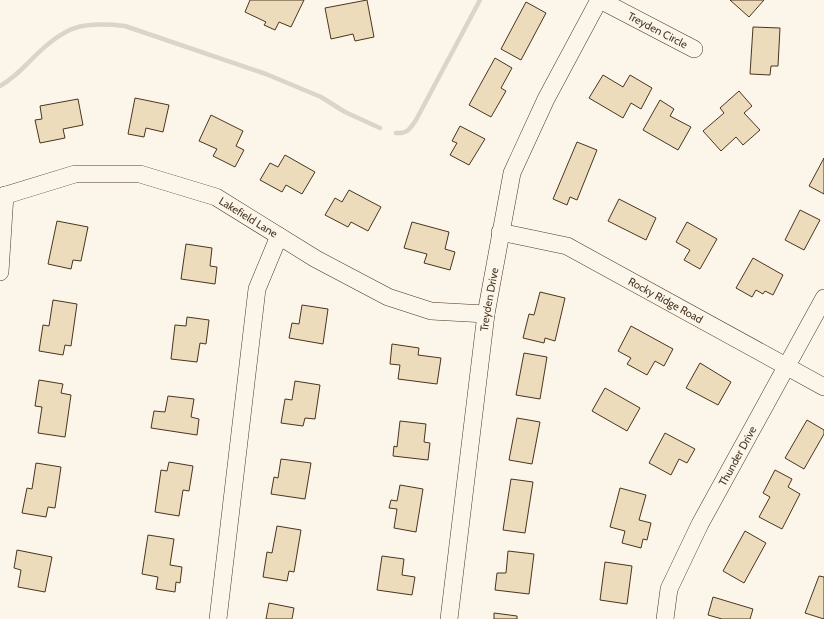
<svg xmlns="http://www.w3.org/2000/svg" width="824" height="619" viewBox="0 0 824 619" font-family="Cabin,sans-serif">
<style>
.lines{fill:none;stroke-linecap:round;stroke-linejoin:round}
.stream{stroke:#dcd4c6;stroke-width:4.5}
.building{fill:#ecdcbc;stroke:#4a3520}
.minor-casing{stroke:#4a3520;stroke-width:18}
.minor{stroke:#fbf6e9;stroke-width:17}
.labels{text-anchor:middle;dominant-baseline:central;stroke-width:3;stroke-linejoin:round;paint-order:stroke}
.street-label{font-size:11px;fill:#4a3520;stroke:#fbf6e9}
</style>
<rect width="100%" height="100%" fill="#fbf6e9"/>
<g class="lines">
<path class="stream" d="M0,86c14,-8 22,-17 33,-28 32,-32 48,-37 92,-32l141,48 55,23 24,15 35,16
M396,133c11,1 14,-4 20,-13l64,-120"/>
</g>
<path class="building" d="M250,0h54l-13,27 -12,-5 -4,8 -11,-5 2,-3 -21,-10z
M367,0l7,37 -19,4 -2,-7 -22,5 -6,-31z
M730,0h34l-15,17z
M526,2l20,11 -25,47 -20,-11z
M753,27l27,1 -2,38h-7l-1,9 -20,-1z
M495,58l17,10 -11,20 5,3 -15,26 -22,-12z
M603,75l20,12 7,-12 22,13 -11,21 -10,-6 -8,15 -34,-20z
M739,91l13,15 -8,7 16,17 -17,15 -7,-8 -15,14 -18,-20 21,-18 -4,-5z
M135,98l34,7 -6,27 -17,-4 -2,9 -16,-3z
M78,99l5,26 -20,4 2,9 -25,5 -5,-23 7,-1 -2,-13z
M660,100l14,9 -4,7 21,11 -13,23 -35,-20z
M211,115l32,16 -7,15 8,4 -9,17 -22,-11 4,-7 -18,-8z
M460,126l25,13 -16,26 -19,-10 7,-12 -5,-2z
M577,142l20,8 -20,50 -7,-3 -3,8 -14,-6z
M285,155l30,17 -13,22 -16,-9 -4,7 -22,-12 10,-17 8,4z
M824,158v36l-15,-8z
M349,190l32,17 -13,24 -17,-9 -3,5 -23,-12 10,-17 7,4z
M619,199l37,19 -10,22 -38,-19z
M800,210l20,10 -16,30 -19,-10z
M57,221l31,6 -7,34 -8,-1 -2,9 -23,-5z
M412,222l37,10 -4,17 10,3 -5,18 -26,-7 3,-9 -23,-6z
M687,222l30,17 -17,30 -16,-9 6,-10 -14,-8z
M186,244l26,4 -2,18 7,1 -2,17 -34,-5z
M753,258l30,17 -10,20 -8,-4 -2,3 -7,-4 -4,7 -16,-9z
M540,292l25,6 -10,43 -10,-3 -1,5 -21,-5 6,-24 5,1z
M53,300l24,4 -6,42 -6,-1 -2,10 -24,-4 4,-26 6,1z
M302,305l26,4 -5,35 -34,-6 3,-15 7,1z
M187,317l22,3 -3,24 -6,-1 -3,19 -26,-3 4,-34 11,1z
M631,326l42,23 -9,17 -9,-5 -8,14 -20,-11 4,-6 -13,-7z
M392,344l27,4 -1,7 23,3 -4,26 -39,-5 2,-14 -10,-1z
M524,353l23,4 -7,42 -24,-4z
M700,363l31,19 -13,23 -32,-17z
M39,380l24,4 -2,9 10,2 -6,42 -27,-4 4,-26 -7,-1z
M295,381l25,4 -5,34 -10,-1 -2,8 -22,-3 4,-24 7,1z
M605,388l35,20 -13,23 -35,-20z
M168,396l26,3 -3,18 8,2 -2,16 -46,-7 3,-17 11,1z
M517,418l23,4 -8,42 -23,-4z
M807,420l17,10v4l-20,35 -19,-11z
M400,421l26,3 -2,18 6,1 -2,17 -35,-4 1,-10 3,1z
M665,433l30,16 -8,14 -8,-4 -8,16 -22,-12z
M281,459l30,4 -6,36 -34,-5 3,-17 4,1z
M169,462l24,4 -4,25 -6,-1 -4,26 -24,-4 6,-42 6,1z
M36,463l25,4 -6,41 -7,-1 -2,10 -24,-4 5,-25 5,1z
M775,470l17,9 -4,8 12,7 -18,35 -23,-12 11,-20 -7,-4z
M511,479l22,3 -8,51 -22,-3z
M400,485l23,4 -7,43 -22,-4 3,-19 -8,-1 2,-8 6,1z
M620,488l26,7 -7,25 12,3 -4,17 -4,-1 -2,9 -19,-5 3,-12 -15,-4z
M277,526l24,4 -7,42 -5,-1 -2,10 -24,-4 4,-25 5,1z
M745,531l21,12 -22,40 -21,-12z
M148,535l26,4 -4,26 12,2 -2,16 -4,-1 -1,10 -19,-3 2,-12 -16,-3z
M17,550l35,7 -7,35 -27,-5 3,-17 -7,-2z
M508,551l26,3 -5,40 -34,-4 2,-17h9z
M382,556l22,3 -2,16 13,2 -3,18 -35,-5z
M605,562l27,4 -5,38 -27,-4z
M819,576l5,1v42l-19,-6z
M713,597l40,12 -3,10h-28l-14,-4z
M269,603l25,5 -2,11h-26z
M494,613l23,3v3h-23z"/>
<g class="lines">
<defs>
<g id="minor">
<path id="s1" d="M600,0l94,49"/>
<path id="s2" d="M0,197l75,-23h65l76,23 100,62 72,38 43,14 55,3"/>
<path id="s3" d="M500,232l67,14 257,141"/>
<path d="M0,272l5,-77"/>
<path d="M218,619l39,-330 22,-53"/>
<path id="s4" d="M449,619l37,-305 26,-141 34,-74 53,-99"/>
<path id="s5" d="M665,619l4,-30 31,-65 124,-226"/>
</g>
</defs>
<use href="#minor" class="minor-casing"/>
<use href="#minor" class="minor"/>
</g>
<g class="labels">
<g class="street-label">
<text stroke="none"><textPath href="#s1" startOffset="65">Treyden Circle</textPath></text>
<text stroke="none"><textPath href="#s2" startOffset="261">Lakefield Lane</textPath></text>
<text stroke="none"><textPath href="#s4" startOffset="322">Treyden Drive</textPath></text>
<text stroke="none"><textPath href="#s3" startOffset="181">Rocky Ridge Road</textPath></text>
<text stroke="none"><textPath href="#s5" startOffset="180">Thunder Drive</textPath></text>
</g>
</g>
</svg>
